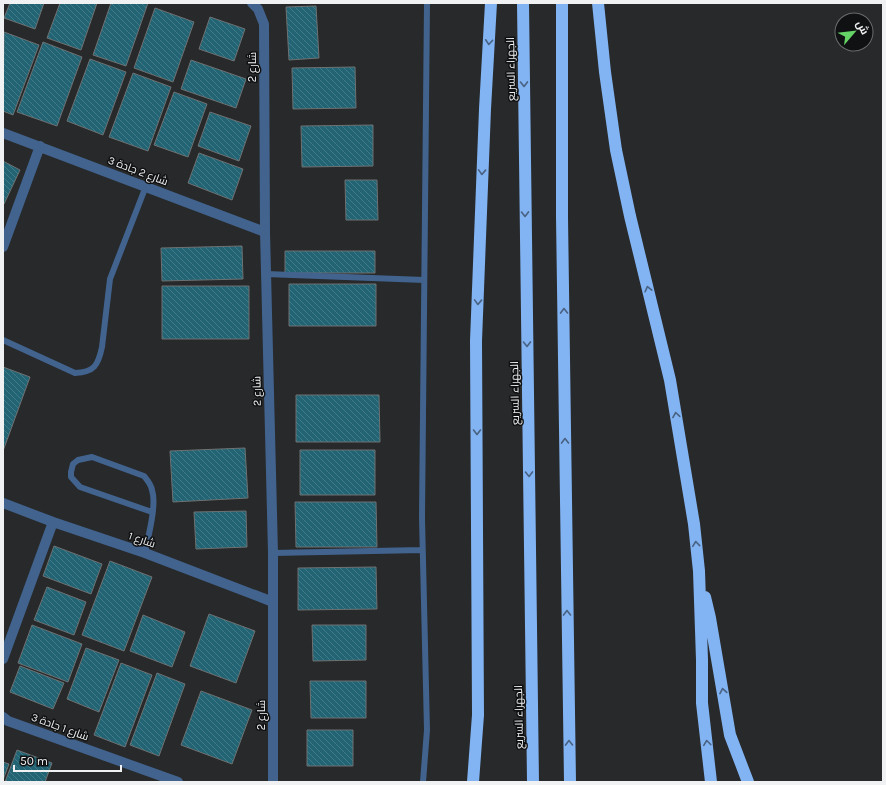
<svg xmlns="http://www.w3.org/2000/svg" width="886" height="785" viewBox="0 0 886 785" font-family="Karla,Cairo,sans-serif">
<style>
.building{fill:url(#building-back-hatch);stroke:#6e7172}
.lines{fill:none;stroke-linecap:round;stroke-linejoin:round}
.service{stroke:#42638e;stroke-width:6}
.minor{stroke:#42638e;stroke-width:10}
.motorway{stroke:#82b3f2;stroke-width:12}
.oneway{stroke:#496282}
.labels{text-anchor:middle;dominant-baseline:central;stroke-width:3;stroke-linejoin:round;paint-order:stroke}
.street-label{font-size:11px;fill:#f0f1f2;stroke:#101112}
</style>
<defs>
<pattern id="building-back-hatch" width="6" height="6" patternUnits="userSpaceOnUse"><rect width="6" height="6" fill="#226474"/><path d="M-1 5l2 2M0 0l6 6M5-1l2 2" fill="none" stroke="#427b88"/></pattern>
</defs>
<rect width="100%" height="100%" fill="#27292a"/>
<path class="building" d="M10,3h34l-9,26 -31,-11z
M60,3h37l-16,47 -34,-12z
M111,3h37l-22,63 -33,-11z
M316,6l3,52 -30,2 -3,-53z
M155,8l39,14 -21,60 -39,-14z
M210,17l35,12 -11,32 -35,-12z
M4,32l35,13 -26,70 -10,-4z
M43,42l39,15 -25,69 -40,-14z
M90,59l36,13 -23,63 -36,-14z
M191,60l55,19 -10,29 -55,-19z
M355,67l1,41 -63,1 -1,-41z
M133,73l38,14 -23,64 -39,-14z
M174,92l33,12 -19,53 -34,-12z
M210,112l41,14 -12,35 -41,-15z
M373,125v41l-71,1 -1,-41z
M199,153l44,16 -11,31 -44,-17z
M3,161l17,9 -16,34 -1,-1z
M345,180h32l1,40h-32z
M242,246l1,33 -81,2 -1,-33z
M285,251h90v22h-90z
M289,284h87v42h-87z
M162,286h87v53h-87z
M3,367l27,10 -27,74z
M296,395h83l1,47h-84z
M245,448l3,50 -75,4 -3,-51z
M300,450h75v45h-75z
M295,502h81l1,45h-81z
M246,511l1,36 -51,2 -2,-37z
M54,546l48,18 -11,30 -48,-18z
M110,561l42,16 -28,74 -42,-16z
M376,567l1,42 -79,1v-42z
M47,587l39,15 -12,33 -40,-15z
M209,614l46,17 -19,52 -46,-17z
M143,615l42,17 -13,35 -42,-16z
M32,625l50,19 -14,38 -50,-19z
M312,625h54v35l-53,1z
M86,648l33,12 -20,52 -32,-13z
M121,663l31,12 -27,72 -31,-12z
M20,666l44,17 -11,26 -43,-17z
M157,673l28,11 -26,72 -29,-11z
M310,681h56v37h-55z
M201,691l51,19 -20,54 -51,-19z
M307,730h46v36h-46z
M17,750l35,13 -7,19h-40z
M3,762l6,2 -6,16z"/>
<g class="lines">
<path class="service" d="M266,274l158,6
M3,340l72,33c19,-1 23,-7 27,-26l8,-68 36,-93
M145,553c3,-16 12,-48 7,-63 -1,-6 -5,-10 -8,-14l-52,-19 -14,3 -5,4 -2,8v5l9,10 72,25
M273,553l149,-3
M423,782l4,-52 -5,-212 5,-515"/>
<path class="minor" d="M252,3l6,6 6,15 1,208 8,321v229
M3,133l262,99
M3,247l37,-101
M3,503l50,19 92,31 128,49
M3,659l50,-137
M3,717l5,4 170,61"/>
<path class="motorway" d="M523,3l10,779
M562,3v214l8,565
M598,3l7,69 11,78 14,66 40,164 24,144 5,47 3,89v43l9,79
M705,597l5,21 20,117 18,47
M473,782l5,-67 -2,-374 9,-232 6,-106"/>
</g>
<defs><path id="oneway-chevron" d="M-2-3.5L2.5 0L-2 3.5" fill="none" stroke-width="1.6" stroke-linecap="round" stroke-linejoin="round"/></defs>
<g class="oneway">
<use href="#oneway-chevron" transform="translate(489 42) rotate(94)"/>
<use href="#oneway-chevron" transform="translate(524 84) rotate(89)"/>
<use href="#oneway-chevron" transform="translate(482 172) rotate(92)"/>
<use href="#oneway-chevron" transform="translate(525 214) rotate(89)"/>
<use href="#oneway-chevron" transform="translate(648 289) rotate(-104)"/>
<use href="#oneway-chevron" transform="translate(478 302) rotate(92)"/>
<use href="#oneway-chevron" transform="translate(564 311) rotate(-91)"/>
<use href="#oneway-chevron" transform="translate(527 344) rotate(89)"/>
<use href="#oneway-chevron" transform="translate(676 415) rotate(-99)"/>
<use href="#oneway-chevron" transform="translate(477 432) rotate(90)"/>
<use href="#oneway-chevron" transform="translate(565 441) rotate(-91)"/>
<use href="#oneway-chevron" transform="translate(529 474) rotate(89)"/>
<use href="#oneway-chevron" transform="translate(696 544) rotate(-96)"/>
<use href="#oneway-chevron" transform="translate(567 613) rotate(-91)"/>
<use href="#oneway-chevron" transform="translate(723 691) rotate(-100)"/>
<use href="#oneway-chevron" transform="translate(569 743) rotate(-91)"/>
<use href="#oneway-chevron" transform="translate(707 743) rotate(-97)"/>
</g>
<g class="labels">
<g class="street-label">
<text transform="translate(252 67) rotate(-90)">شارع 2</text>
<text transform="translate(511 69) rotate(-91)">الجهراء السريع</text>
<text transform="translate(138 171) rotate(21)">شارع 2 جادة 3</text>
<text transform="translate(257 391) rotate(-91)">شارع 2</text>
<text transform="translate(515 393) rotate(-91)">الجهراء السريع</text>
<text transform="translate(142 540) rotate(19)">شارع 1</text>
<text transform="translate(261 715) rotate(-90)">شارع 2</text>
<text transform="translate(519 717) rotate(-91)">الجهراء السريع</text>
<text transform="translate(60 727) rotate(20)">شارع 1 جادة 3</text>
</g>
</g>
<rect width="886" height="785" fill="none" stroke="#f0f1f2" stroke-width="8"/>
<g transform="translate(854 32) rotate(62)"><circle r="19" fill="#101112" stroke="#6a6b6c"/>
<path d="M0-3L7 15L0 10L-7 15Z" fill="#65d467"/>
<text y="-6" font-size="11" font-weight="bold" text-anchor="middle" fill="#f0f1f2">ش</text>
</g>
<path d="M14 765v6h107v-6" fill="none" stroke="#f0f1f2" stroke-width="2"/>
<text x="20" y="765" font-size="12" fill="#f0f1f2" stroke="#101112" stroke-width="3" paint-order="stroke">50 m</text>
</svg>
